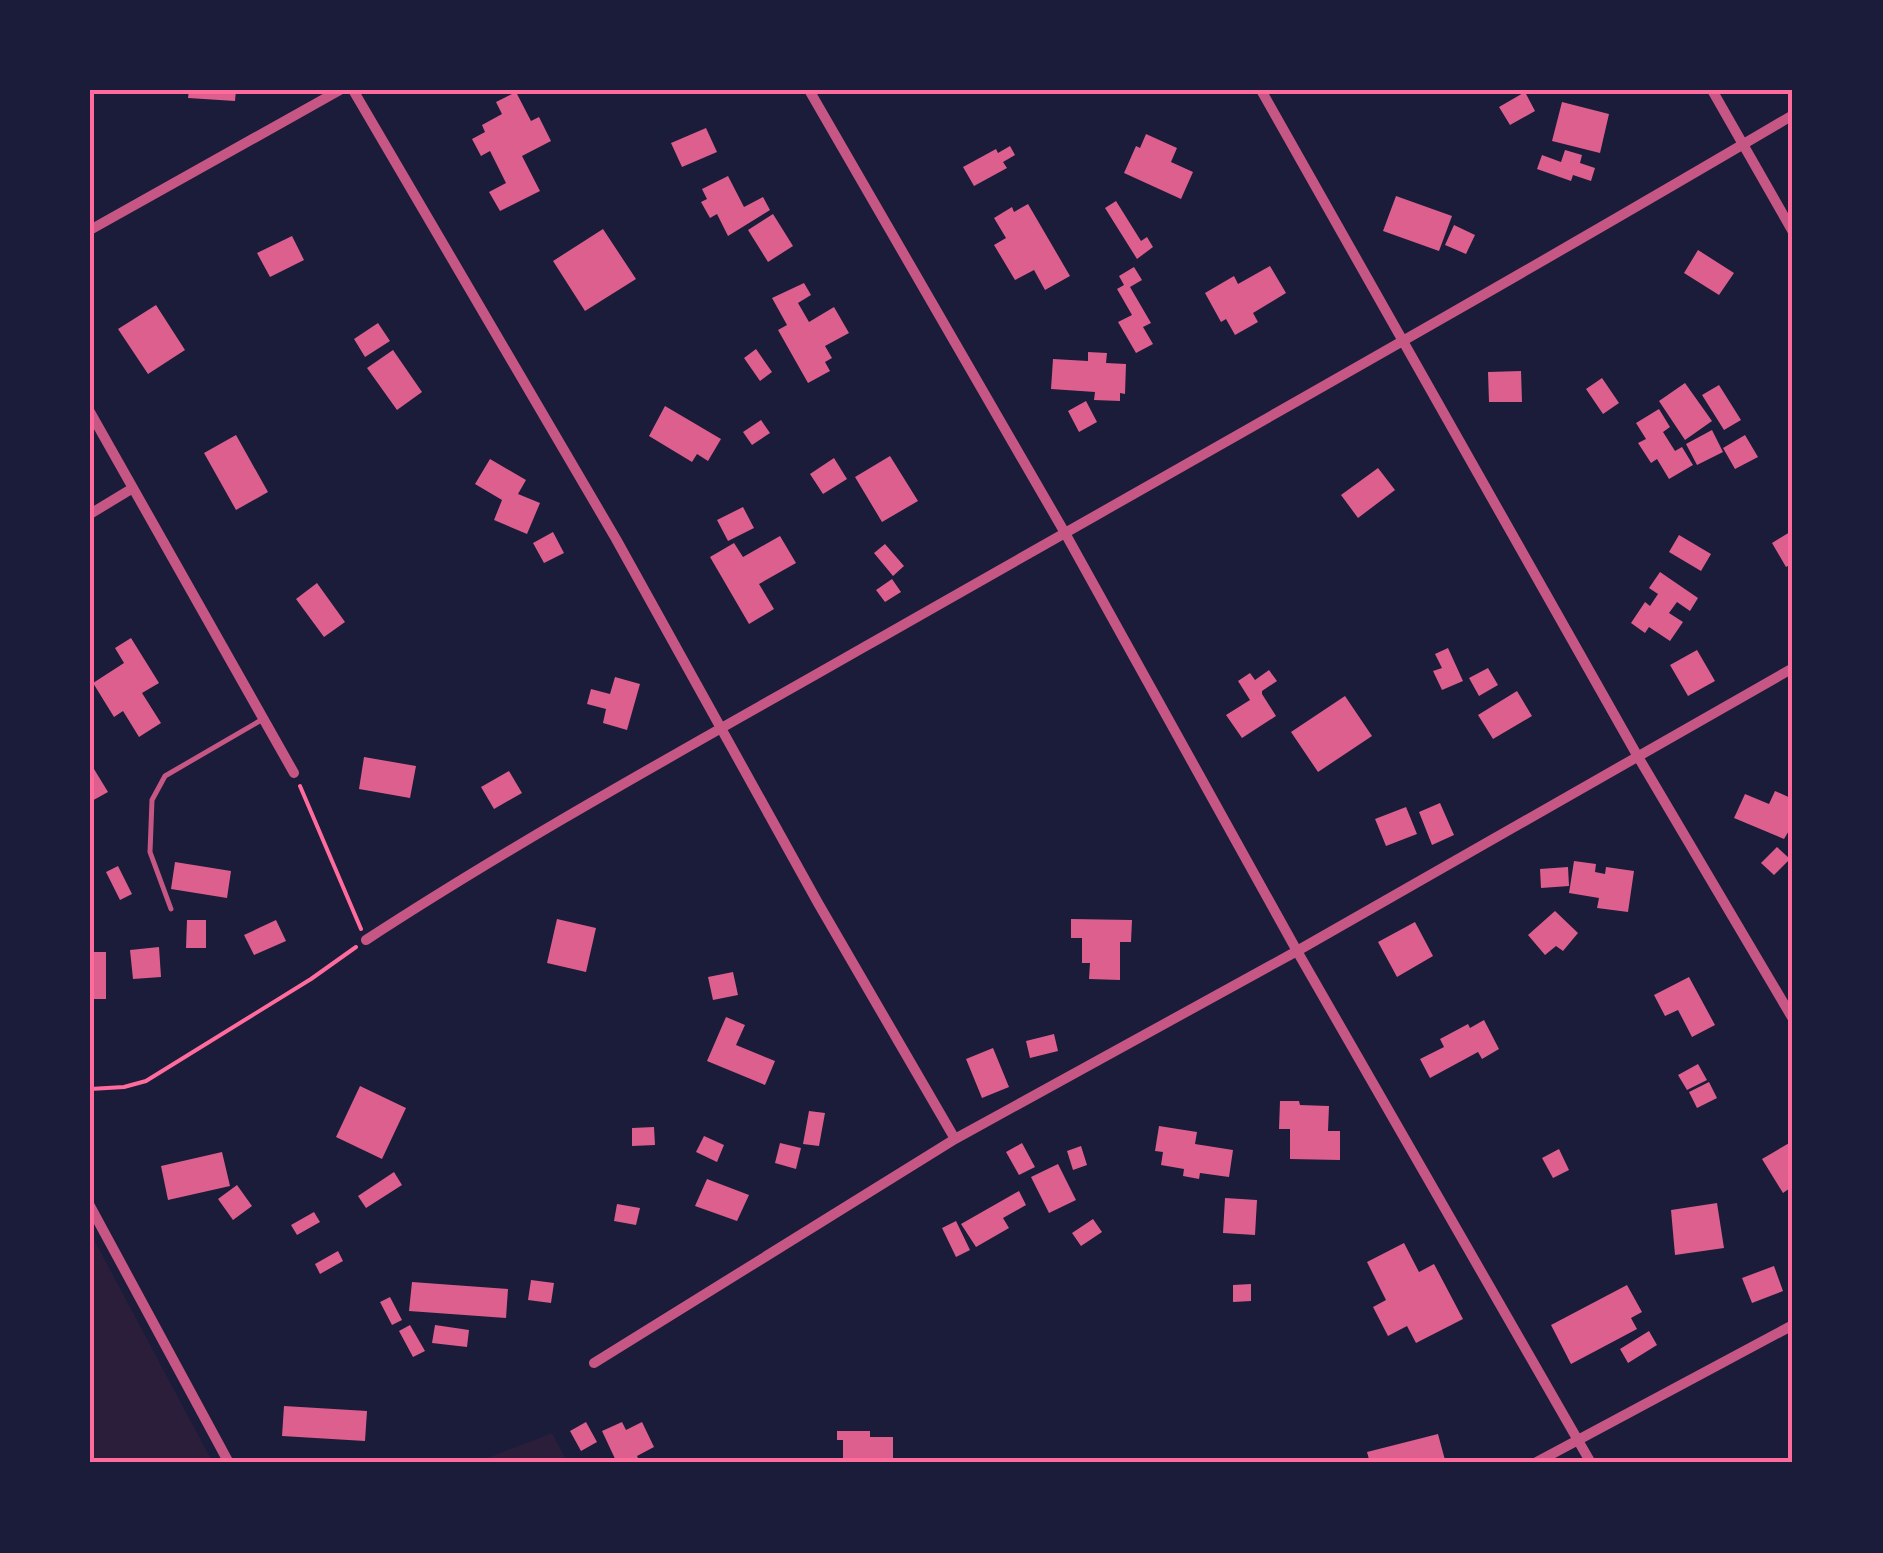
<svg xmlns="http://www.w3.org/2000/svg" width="1883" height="1553" viewBox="0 0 1883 1553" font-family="'Open Sans',sans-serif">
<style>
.green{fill:#2a1e3b}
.building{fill:#dd5f8e}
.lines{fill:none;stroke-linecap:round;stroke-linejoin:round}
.path{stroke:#ff6b9d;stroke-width:4}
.service{stroke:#c65784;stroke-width:5}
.minor{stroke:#c65784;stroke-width:10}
.neatline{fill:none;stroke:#ff6b9d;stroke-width:4}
</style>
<rect width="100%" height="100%" fill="#1b1b3a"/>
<path class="green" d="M90,1232l123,231h-123z
M552,1433l16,30h-94z"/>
<path class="building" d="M189,90h47l-1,11 -47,-3z
M516,92l15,29 8,-4 12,24 -29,15 18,35 -40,20 -11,-19 17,-9 -16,-32 -9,5 -9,-17 13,-7 -3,-7 20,-11 -6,-12z
M1525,92l10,19 -25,14 -11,-18z
M1562,102l47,12 -9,39 -48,-12z
M706,128l11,24 -35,15 -11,-24z
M1146,134l31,14 -6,14 22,10 -12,27 -57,-26 12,-27 4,2z
M1010,146l5,9 -12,7 4,6 -33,18 -11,-19 33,-18 2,4z
M1565,150l17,5 -2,8 15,5 -4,13 -18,-6 -2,6 -34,-12 5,-14 19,7z
M728,176l16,31 19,-10 7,13 -42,26 -11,-22 -7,4 -9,-16 6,-3 -5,-10z
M1396,196l56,20 -13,35 -56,-20z
M1116,201l25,40 6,-4 6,10 -16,12 -32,-51z
M1028,204l42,72 -25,14 -11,-20 -19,10 -21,-35 12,-7 -12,-20 18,-11 2,5z
M773,214l20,32 -25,16 -20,-32z
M1454,225l21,10 -9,19 -21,-9z
M603,229l33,50 -51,32 -32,-50z
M292,236l12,24 -34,17 -13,-24z
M1698,250l36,23 -15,22 -35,-22z
M1270,266l16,27 -33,20 5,9 -23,13 -9,-16 -5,3 -16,-29 29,-17 4,8z
M1134,267l8,13 -12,7 21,36 -8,4 10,17 -17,9 -18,-31 14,-7 -15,-26 7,-4 -5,-9z
M804,283l7,12 -13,8 11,19 25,-15 15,26 -24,13 7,12 -7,4 5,9 -22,12 -30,-53 9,-5 -15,-27z
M156,305l29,45 -37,24 -30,-45z
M378,323l12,18 -25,16 -11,-18z
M756,349l16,23 -12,9 -16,-23z
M393,350l29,42 -25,18 -30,-42z
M1088,352l19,1 -1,10 20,1 -1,30 -5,-1v8l-26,-1 1,-8 -44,-3 2,-30 35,2z
M1521,371l1,31h-33l-1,-30z
M1602,378l17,25 -16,11 -17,-25z
M1685,383l27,38 -27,19 -26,-39z
M1719,385l22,35 -17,10 -22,-35z
M1086,401l11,21 -18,10 -11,-21z
M665,406l56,33 -13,22 -11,-7 -5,8 -43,-26z
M1659,409l11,18 -7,5 12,19 7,-4 11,18 -24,14 -12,-20 -6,4 -13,-20 8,-4 -10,-16z
M761,420l9,13 -18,12 -9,-13z
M1712,430l11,22 -26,13 -11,-21z
M236,435l32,57 -32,18 -32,-57z
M1745,435l13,22 -23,12 -12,-21z
M890,456l28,45 -36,21 -27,-45z
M834,458l13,21 -24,15 -13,-20z
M490,459l36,21 -8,14 22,9 -13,31 -33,-14 8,-20 -27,-16z
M1378,468l17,22 -37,28 -17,-23z
M743,507l11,21 -26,13 -11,-21z
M553,532l11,21 -20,10 -11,-20z
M1790,532l3,31 -7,4 -14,-24z
M1679,535l32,19 -10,17 -32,-19z
M780,536l16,27 -37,21 15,25 -25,15 -39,-67 24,-14 9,14z
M885,544l19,22 -11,10 -19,-23z
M1660,572l38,26 -8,13 -13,-9 -8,11 14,9 -13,19 -21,-14 -4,6 -14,-10 14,-21 5,4 8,-12 -9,-6z
M892,579l9,13 -16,10 -9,-12z
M317,583l28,39 -21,15 -28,-38z
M131,638l28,45 -17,10 19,30 -22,14 -16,-26 -9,6 -21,-34 31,-20 -9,-15z
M1448,648l15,33 -21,9 -9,-19 9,-3 -7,-14z
M1697,650l18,31 -27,15 -18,-31z
M1488,668l10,17 -19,11 -10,-18z
M1269,670l8,11 -15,10v3l14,22 -34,22 -16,-23 24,-15 -12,-19 12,-8 5,7z
M615,677l25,7 -13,46 -24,-7 3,-14 -19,-5 4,-15 19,5z
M1517,691l15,25 -39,23 -15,-24z
M1345,696l27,40 -54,36 -27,-40z
M364,757l52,9 -6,32 -51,-9z
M94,769l14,23 -18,10v-31z
M509,771l13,22 -28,16 -13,-22z
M1775,791l18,8v25l-9,15 -50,-21 11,-24 24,10z
M1440,803l14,32 -22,10 -13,-33z
M1406,807l11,27 -31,12 -11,-27z
M1777,847l13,12 -16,16 -13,-12z
M1574,861l22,3 -1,8 10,2 1,-7 28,4 -6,41 -31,-4 2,-10 -30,-5z
M175,862l56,9 -4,27 -56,-9z
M118,866l14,28 -12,6 -14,-28z
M1568,867l1,19 -28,2 -1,-19z
M1555,911l23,22 -15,18 -7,-5 -11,9 -17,-20z
M557,919l39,9 -10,44 -39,-9z
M1071,919l61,1 -1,22h-11v38l-31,-1 1,-16h-8v-25h-11z
M187,920h19v28h-20z
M276,920l10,21 -32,14 -10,-20z
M1415,922l18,34 -36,21 -19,-35z
M159,947l2,30 -28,2 -3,-29z
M90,952h16v47h-16z
M733,972l5,23 -25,5 -5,-23z
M1689,977l26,48 -23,12 -14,-27 -13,6 -11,-21z
M726,1017l19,8 -9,20 39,16 -10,24 -58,-24z
M1484,1020l15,29 -17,10 -4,-7 -48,26 -10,-19 24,-12 -4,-8 28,-15 2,4z
M1054,1034l4,17 -28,7 -4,-17z
M993,1048l16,39 -27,11 -16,-39z
M1698,1064l9,16 -20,10 -9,-15z
M1709,1082l8,16 -20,10 -8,-16z
M360,1086l46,22 -24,51 -46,-22z
M1280,1101h19l1,4 29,1 -1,25h12v29l-50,-1v-30h-11z
M809,1111l16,2 -6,33 -16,-2z
M1159,1126l38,6 -2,12 38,6 -4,27 -29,-4 -1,6 -16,-3 1,-7 -23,-4 2,-13 -8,-1z
M654,1127l1,18 -23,1v-18z
M704,1136l20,9 -7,17 -21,-10z
M1791,1142l2,44 -10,7 -21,-34z
M780,1143l21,5 -5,21 -21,-6z
M1022,1143l13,24 -16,8 -13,-23z
M1081,1146l6,19 -14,5 -6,-19z
M1559,1149l10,21 -16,8 -11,-20z
M222,1152l8,34 -62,14 -7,-34z
M1058,1164l18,36 -27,13 -18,-36z
M394,1172l8,13 -36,23 -8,-12z
M707,1179l42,16 -12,26 -42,-15z
M237,1185l15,21 -19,14 -15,-21z
M1019,1191l7,14 -23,13 6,10 -33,19 -15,-23z
M1225,1198l32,2 -2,35 -32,-2z
M1717,1203l7,45 -49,7 -4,-45z
M617,1204l23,4 -4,17 -22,-4z
M314,1212l6,10 -23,13 -6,-10z
M1093,1219l9,13 -21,14 -9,-13z
M956,1221l14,29 -14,7 -14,-29z
M1404,1243l15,29 15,-8 29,55 -47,24 -9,-17 -19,10 -15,-29 13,-7 -19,-38z
M338,1251l5,10 -23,13 -5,-10z
M1774,1266l9,25 -31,12 -10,-25z
M531,1280l23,3 -3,20 -23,-3z
M412,1282l96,7 -2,29 -97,-7z
M1251,1284v17l-18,1v-17z
M1627,1285l15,27 -11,6 6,11 -66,35 -20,-39z
M390,1297l12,23 -10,5 -12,-23z
M410,1325l15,26 -12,6 -14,-26z
M435,1325l34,5 -2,17 -35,-4z
M1649,1331l8,14 -29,18 -8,-14z
M284,1406l83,5 -2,30 -83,-5z
M586,1422l11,20 -16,9 -11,-20z
M622,1422l4,8 16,-8 12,25 -17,9 3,7h-23l-15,-32z
M837,1431h33v6h23v26h-50v-23h-6z
M1438,1434l7,26 -75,3 -3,-11z"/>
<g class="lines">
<path class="path" d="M300,786l61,143
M90,1089l34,-2 22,-6 165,-102 45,-32"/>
<path class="service" d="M171,909l-21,-57 2,-52 13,-24 98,-57"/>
<path class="minor" d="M353,90l263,449 202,364 137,236
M809,90l256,443 232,418 294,512
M1261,90l376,665 156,264
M1712,90l81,142
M90,230l250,-140
M90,412l204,361
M90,514l43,-26
M366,940c161,-105 332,-198 500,-294 309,-176 620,-350 927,-531
M90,1206l139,257
M594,1363l361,-224 342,-188 496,-283
M1535,1463l258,-138"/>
</g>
<rect width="1883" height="1553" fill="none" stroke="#1b1b3a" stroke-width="185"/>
<rect x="92" y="92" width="1698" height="1368" class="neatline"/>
</svg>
